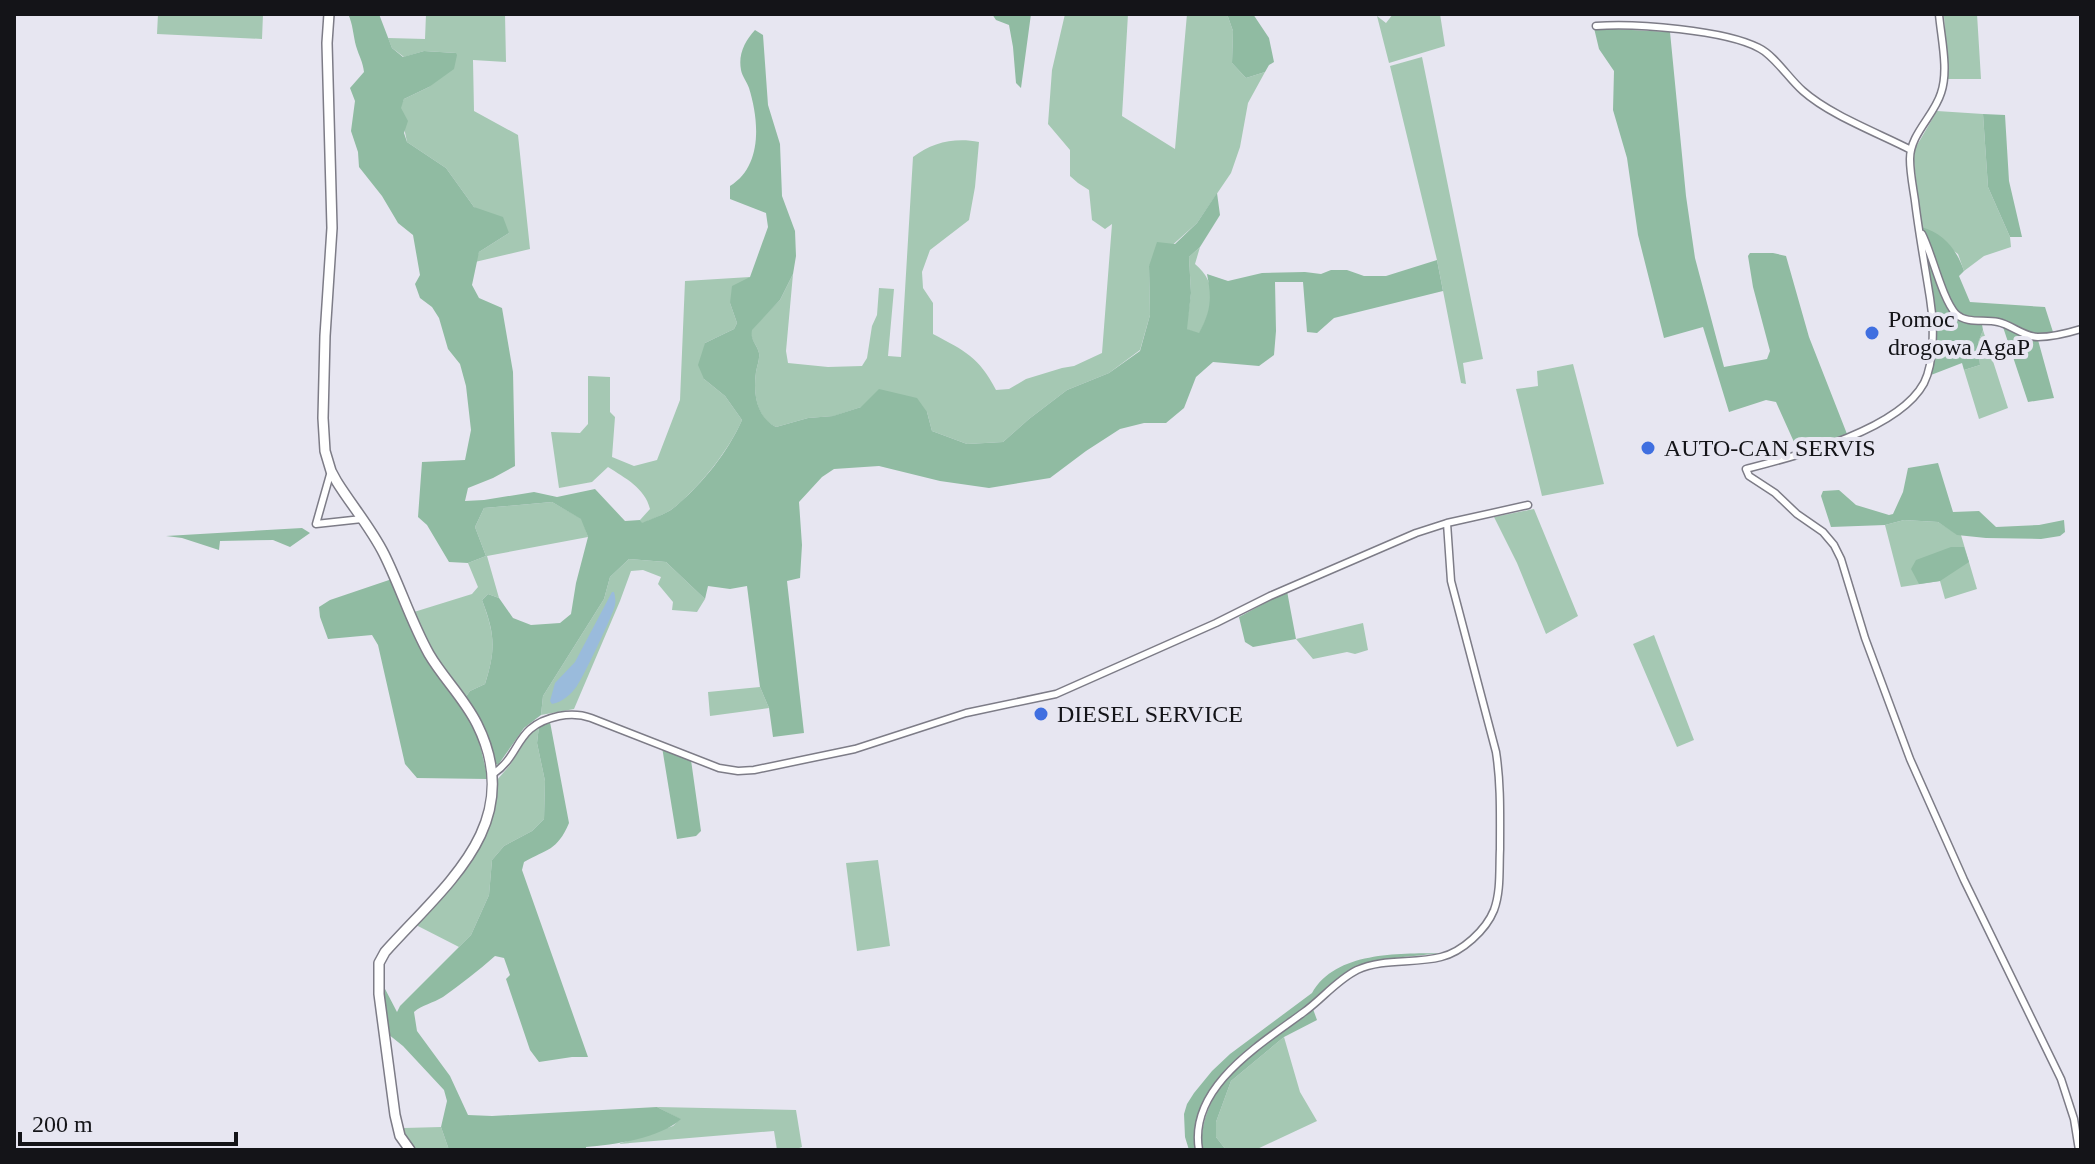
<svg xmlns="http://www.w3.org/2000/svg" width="2095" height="1164" viewBox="0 0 2095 1164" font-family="Georgia,serif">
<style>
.green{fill:#a5c8b3}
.forest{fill:#90bba2}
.water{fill:#9abbdc}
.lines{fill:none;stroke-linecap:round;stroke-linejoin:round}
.street-casing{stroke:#7d7c87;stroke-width:9}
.secondary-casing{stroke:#7d7c87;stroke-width:12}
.street{stroke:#fff;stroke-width:6}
.secondary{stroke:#fff;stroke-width:9}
.poi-dot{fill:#406fe0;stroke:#e7e6f1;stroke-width:3}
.labels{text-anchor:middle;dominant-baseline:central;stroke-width:8;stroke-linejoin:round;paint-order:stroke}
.poi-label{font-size:24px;fill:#141418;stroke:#e7e6f1;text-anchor:start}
</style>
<rect width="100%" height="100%" fill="#e7e6f1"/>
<path class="green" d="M158,14h105l-1,25 -105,-5z
M426,14h79l1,48 -33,-2 1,51 44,24 12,114 -55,13 4,-10 30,-19 -35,-26 -28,-39 -39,-26 -7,-34 4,-9 25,-12 27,-34 -32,-2 -20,6 -12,-9 -4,-10 37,1z
M1065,14h63l-6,102 53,33 12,-135h40l6,17 -1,32 14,15 19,-6 -17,31 -8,44 -9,26 -34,50 -48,43 1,49 -10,35 -31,23 -42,17 -38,29 -26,23 -36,2 -35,-13 -5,-19 -66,-5 -27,9 -26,2 -32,9c-20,-9 -23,-35 -20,-55 1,-6 4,-13 3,-19 -2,-9 -9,-13 -8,-23l29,-30 13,-26 -7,77 2,12 40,4 34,-1 5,-8 5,-32 5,-11 2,-27 15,1 -6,67 13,1 12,-200c19,-15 43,-20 66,-15l-4,45 -6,33 -39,30 -8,22 1,16 10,15v31c32,17 46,23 63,56l13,-1 17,-10 36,-11 12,-2 28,-13 10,-129 -7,5 -13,-9 -3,-30 -11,-7 -8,-7v-26l-22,-26 4,-54z
M1393,14h47l5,32 -56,17 -12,-47 9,7z
M1977,14l4,65h-33l-4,-63z
M1422,57l61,302 -20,4 3,21 -5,-1 -24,-123 -47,-194z
M1937,111l46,3 5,73 22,50 1,10 -27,9 -20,15 -6,-17 -37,-27 -8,-75z
M1200,247l-5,17c24,20 18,44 4,70l-13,-5 5,-36 -2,-36z
M750,277l-20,26 7,20 -3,6 -29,14 -1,36 21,17 17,24c-13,30 -41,65 -66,86 -9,8 -24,13 -35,18l-1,-4 10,-11c-5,-21 -25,-31 -42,-42l-16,15 -33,6 -8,-56 29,1 8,-9v-48l22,1v35l5,5 -3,40 22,9 23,-6 23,-60 5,-119z
M1983,330l25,78 -29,11 -15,-49 16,-5 -2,-22z
M1573,364l31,120 -62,12 -26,-107 22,-3 -1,-15z
M552,502l30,17 6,18 -101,19 12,42 -11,-4 -6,6c13,35 14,49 3,84l-15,7 -5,7 -31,-43 -20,-43 58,-18 6,-7 -10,-24 18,-7 -11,-29 9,-19z
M1534,509l44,107 -32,18 -29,-71 -23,-46z
M1904,520l34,2 19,12 4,1 16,54 -32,10 -5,-18 -39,6 -16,-62z
M629,559l37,3 39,37 -8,13 -25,-2 1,-8 -15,-18 3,-7 -18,-7 -12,1 -11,30 -46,108 -33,6 2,-19 61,-97 6,-22z
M1363,623l5,27 -13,4 -8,-2 -34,7 -17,-20z
M1654,635l40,105 -17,7 -44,-103z
M760,687l9,21 -59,8 -2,-24z
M539,726l-2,17 8,38 -1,38 -12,12 -28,15 -12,14 -3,35 -18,40 -12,12 -45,-23 47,-48 13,-18 19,-42 4,-36 13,-15 22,-35z
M878,860l12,86 -33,5 -11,-88z
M1284,1037l16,55 17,29 -62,29h-29l-10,-13v-15l15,-41z
M657,1107l139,3 6,37 -9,3h-16l-3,-19 -156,13 55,-18 7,-7z
M441,1127l8,23h-48l3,-22z"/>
<path class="forest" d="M348,14h31l13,34 11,9 21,-6 32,2 1,2 -3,14 -25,18 -25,12 -3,9 7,13 -4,12 3,9 39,26 28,39 29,10 6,16 -30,19 -7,33 7,13 23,10 11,64 2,94 -22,12 -25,10 -3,13 19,-1 50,-8 23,5 38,-8 30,32 15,-1 2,3c11,-5 25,-9 34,-17 27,-23 52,-54 66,-86l-17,-24 -21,-17 -6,-14 7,-22 29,-14 3,-6 -7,-20 2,-17 18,-9 18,-50 -2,-14 -36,-14v-13c33,-20 29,-66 19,-98 -2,-6 -7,-12 -8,-18 -3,-16 4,-29 14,-40l8,5 5,70 12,39 2,52 13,35 1,25 -3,18 -13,26 -28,30c-2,10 5,14 7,23 1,6 -2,13 -3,19 -3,20 0,45 20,55l32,-9 25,-2 28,-9 18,-18 38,9 10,14 5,19 35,13 36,-2 26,-23 38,-29 42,-17 31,-22 10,-36 -1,-49 8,-24 18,2 22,-21 20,-30 3,22 -20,32 -11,10 2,36 -4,36 12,4c12,-23 13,-34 8,-59l21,7 34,-8 43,-1 16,2 10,-4h16l17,6h22l51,-16 6,31 -109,27 -17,15 -10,-1 -4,-50h-28l1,49 -2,24 -15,11 -46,-4 -17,15 -12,31 -18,15h-22l-24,6 -34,22 -36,27 -61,10 -49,-7 -61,-15 -45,3 -12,8 -23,25 3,43 -2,33 -13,3 17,152 -31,4 -4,-29 -9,-21 -13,-101 -17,3 -22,-3 -3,13 -39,-37 -37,-3 -19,18 -6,22 -61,97 -2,19 -17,13 -26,37 -3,-2 -8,-31 -22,-34 5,-7 15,-7c11,-35 10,-50 -3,-84l6,-6 11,4 14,20 18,7 29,-2 11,-9 5,-31 12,-46 -7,-18 -29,-17 -68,6 -9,19 11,29 -18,7 -19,-1 -22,-37 -9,-8 4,-55 43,-2 6,-30 -5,-44 -6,-22 -12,-15 -9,-31 -7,-11 -12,-9 -5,-14 5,-9 -7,-40 -15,-12 -16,-27 -23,-29 -1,-15 -7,-21 4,-30 -5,-13 14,-16c-1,-10 -5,-16 -8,-26 -3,-11 -3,-22 -8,-32z
M992,14h39l-10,74 -5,-5 -3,-36 -4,-22 -13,-5z
M1227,14h26l16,24 5,24 -5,3 -4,7 -19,6 -14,-15 1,-32z
M1594,28l76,4 16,164 9,62 29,109 43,-8 3,-8 -17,-64 -5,-31 2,-3h23l13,3 23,81 38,97 -49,17 -22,-49 -10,-2 -37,12 -26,-85 -39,11 -26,-103 -11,-77 -14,-48 1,-39 -15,-22z
M1983,114l22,1 4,66 13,56h-12l-22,-50z
M1921,227c23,6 36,23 43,44l-5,5 11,26 75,5 8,25 -18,2 -21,-7 -33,-8 2,11 -5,13 2,22 -16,5 -2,-7 -31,12 4,-27v-39z
M2003,327l26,12 9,1 16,58 -26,4z
M1938,463l15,49 26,-1 17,16 43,-2 25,-5 1,12 -5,4 -19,3 -55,-1 -29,-3 -19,-13 -34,-2 -19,5 -54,2 -10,-31 2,-5 16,-1 17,15 33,10 4,-1 10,-22 5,-24z
M302,528l8,5 -20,14 -17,-7 -53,1 -1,9 -37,-12 -16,-2z
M1951,547h13l5,15 -29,19 -21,3 -8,-15 5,-9z
M392,579l35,78 37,49 13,26 11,47 -71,-1 -12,-14 -27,-119 -6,-10 -44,4 -8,-22 -1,-10 11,-7z
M1287,591l9,48 -43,8 -8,-5 -6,-25z
M550,722l19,101c-12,28 -22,26 -45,39l-2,8 66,187h-16l-33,5 -9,-12 -24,-71 4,-4 -6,-17 -9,-2c-17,15 -34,28 -52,41 -10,6 -21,8 -29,15l3,19 33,45 18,39 24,1 165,-9 24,12c-20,19 -68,26 -95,28v3h-137l-8,-23 6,-26 -3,-11 -41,-44 -15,-12 -5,-49 14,27 3,-6 71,-71 18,-40 3,-35 12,-14 28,-15 12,-12 1,-38 -8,-38 2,-17z
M662,747l29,13 10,71 -5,5 -19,3z
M1440,953c-18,3 -65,5 -79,12 -22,11 -40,30 -59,45 -44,33 -116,75 -105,140h-8l-4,-13 -1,-23 3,-10 7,-11 18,-22 18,-17 82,-61c24,-42 86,-39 128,-40z
M1313,1009l4,11 -33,17 -53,44 -15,41v15l10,13h-24c-5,-67 63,-108 111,-141z"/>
<path class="water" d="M612,592h2c1,3 2,10 1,13 -1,8 -32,73 -38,81 -6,8 -14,16 -25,18l-2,-3 5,-18 20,-21z"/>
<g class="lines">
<defs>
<path id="street" d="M1939,14c2,24 10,56 2,79 -7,23 -31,41 -31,66 0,14 3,28 5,42 4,33 10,65 15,97 4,23 5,63 -6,85 -26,48 -128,73 -178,86l3,7 26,17 22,21 26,18 11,13 7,14 24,79 45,121 54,121 97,199 13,40 5,31
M1596,26c39,-3 129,4 163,22 16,8 30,31 44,43 27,24 75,42 108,59
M1922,234c10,19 20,65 34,80 11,10 28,5 42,8 14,3 26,15 40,15 14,0 30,-4 43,-8
M331,471l-15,53 46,-5
M493,774c30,-20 20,-48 66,-58 11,-2 21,-2 32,2l128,50 19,3 16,-1 101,-21 111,-36 90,-19 160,-71 54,-27 146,-63 31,-10 81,-18
M1199,1150c-11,-63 62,-106 105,-138 18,-13 33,-32 53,-42 26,-12 57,-6 84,-13 21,-5 45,-27 53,-47 7,-19 5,-41 6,-61 0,-33 1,-65 -4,-97l-45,-171 -4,-58"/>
<path id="secondary" d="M329,14l-2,29 5,185 -7,108 -2,82 2,33 6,20 6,11c15,24 34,46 47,72 16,32 27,68 45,100 14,24 35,44 48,70 50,100 -32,161 -92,228l-6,11v31l16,121 5,21 10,14"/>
</defs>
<use href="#street" class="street-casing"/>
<use href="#secondary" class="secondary-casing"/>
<use href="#street" class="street"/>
<use href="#secondary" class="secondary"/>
</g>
<g class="poi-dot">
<circle cx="1872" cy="333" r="8"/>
<circle cx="1648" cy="448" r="8"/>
<circle cx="1041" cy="714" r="8"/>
</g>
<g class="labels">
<g class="poi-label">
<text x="1888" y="319">Pomoc<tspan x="1888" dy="28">drogowa AgaP</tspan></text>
<text x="1664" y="448">AUTO-CAN SERVIS</text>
<text x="1057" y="714">DIESEL SERVICE</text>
</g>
</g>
<rect width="2095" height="1164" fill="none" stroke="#141418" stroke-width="32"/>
<path d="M20 1132v12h216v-12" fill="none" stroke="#141418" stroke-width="4"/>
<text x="32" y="1132" font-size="24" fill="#141418" stroke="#e7e6f1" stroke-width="6" paint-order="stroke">200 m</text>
</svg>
